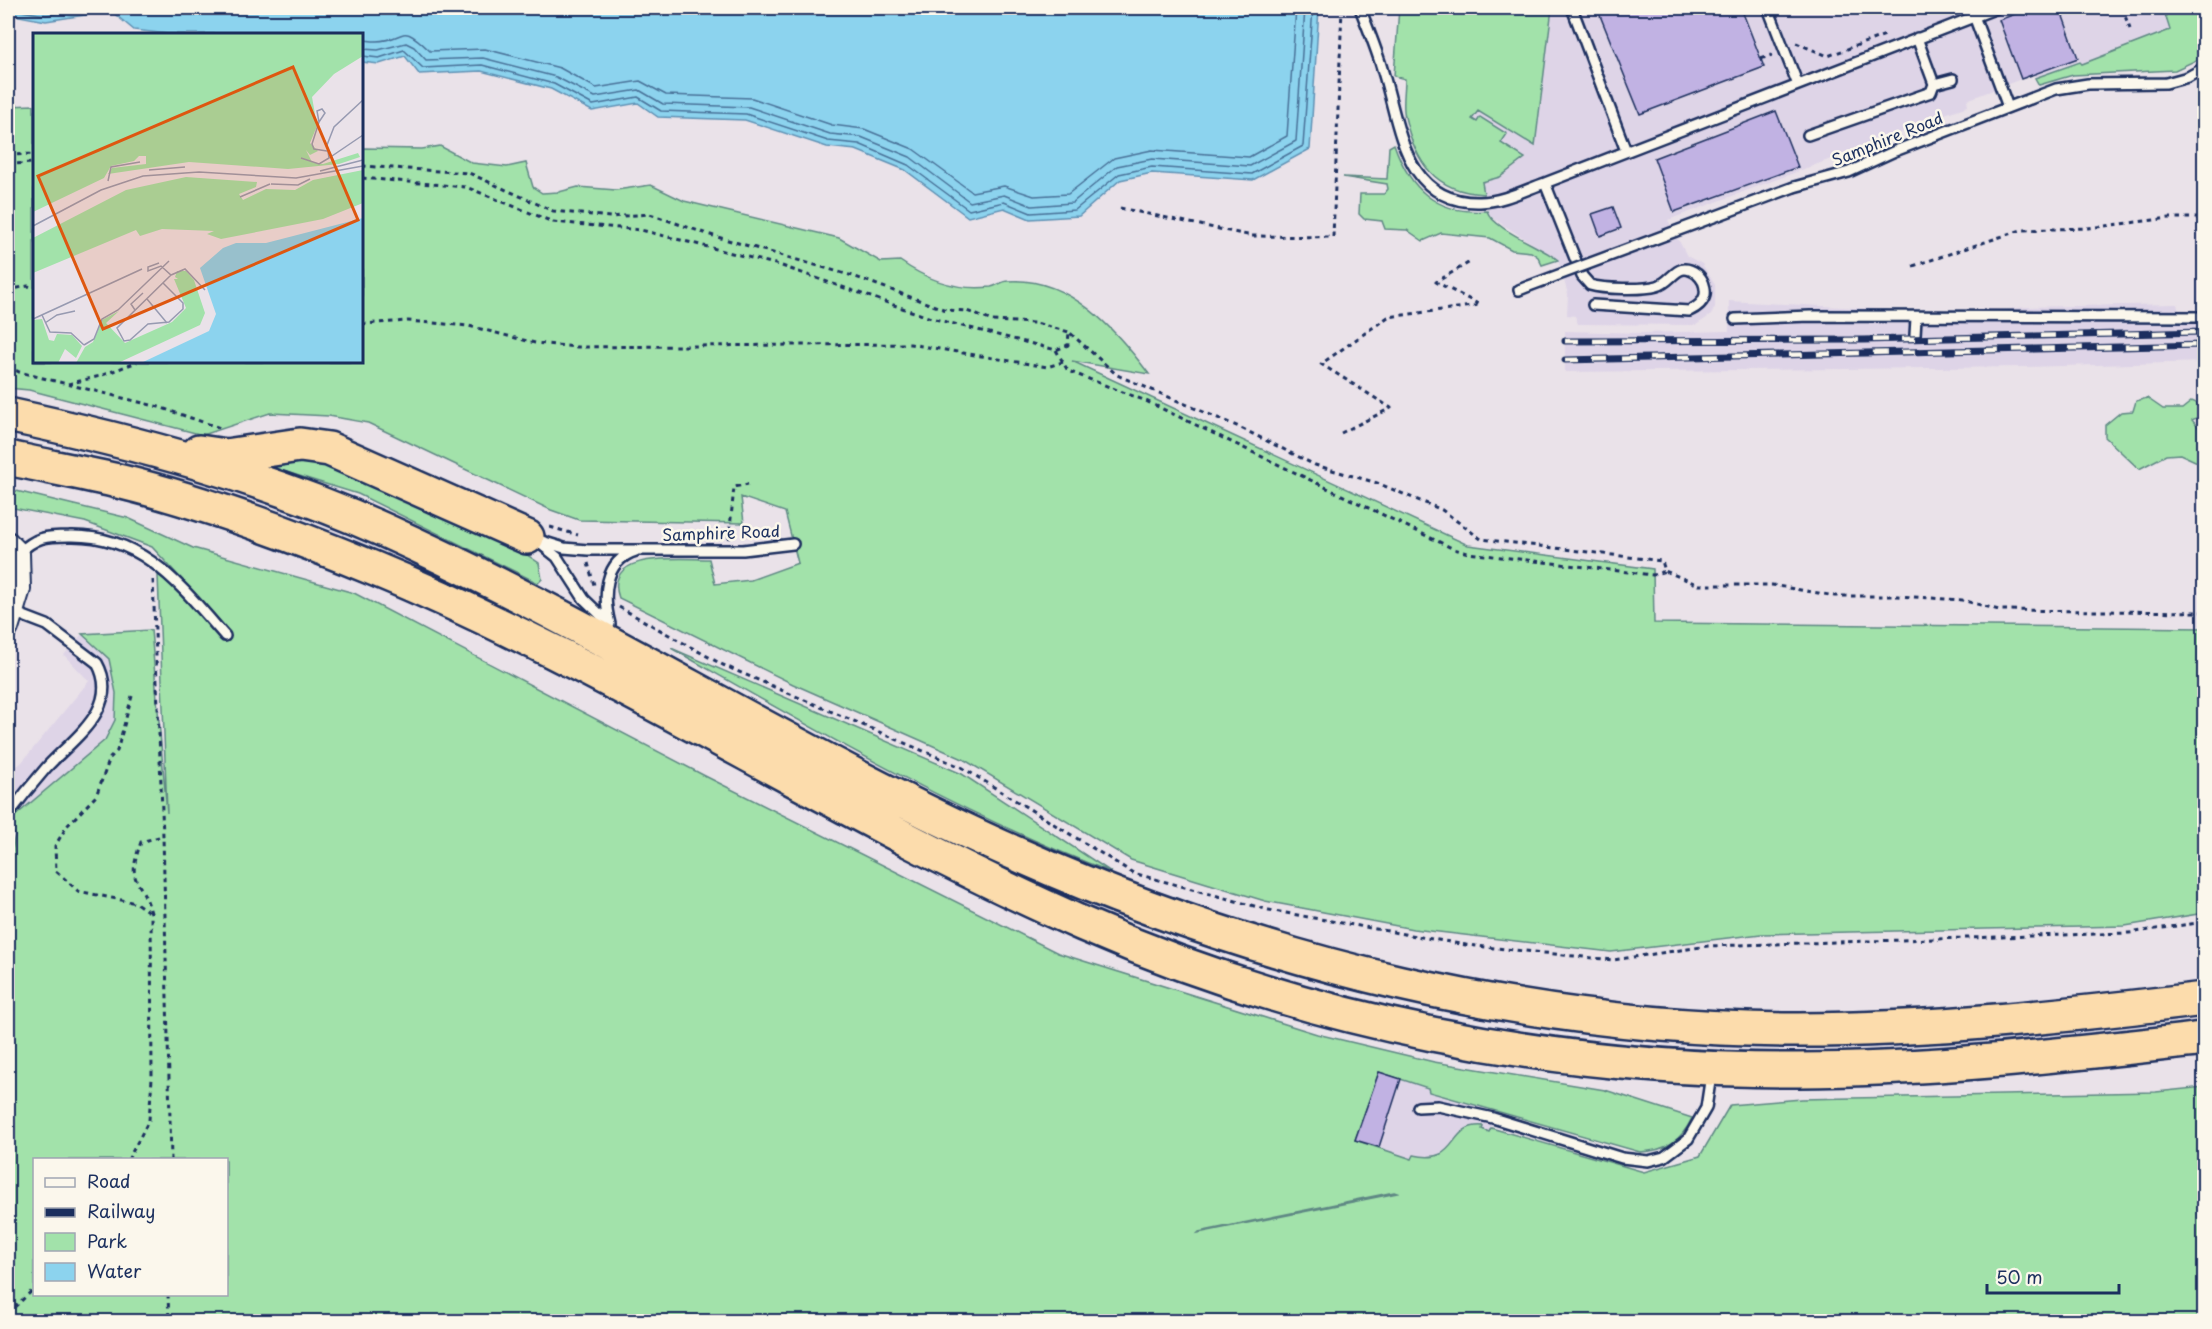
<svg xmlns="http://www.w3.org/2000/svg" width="2212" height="1329" viewBox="0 0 2212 1329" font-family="'Playpen Sans',sans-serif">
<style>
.built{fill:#ded4e7}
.green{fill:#a2e2aa;stroke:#5e8884;stroke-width:1.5;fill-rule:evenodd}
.water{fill:#8cd3ee;stroke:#5f91b4;stroke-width:1.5}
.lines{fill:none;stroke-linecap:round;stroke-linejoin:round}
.shore{stroke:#487198;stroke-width:1.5}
.building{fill:#c1b2e3;stroke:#1b2f5e;stroke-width:1.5}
.lane-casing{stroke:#1b2f5e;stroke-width:14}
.street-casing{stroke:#1b2f5e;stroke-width:24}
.highway-casing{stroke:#1b2f5e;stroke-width:38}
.path{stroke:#1b2f5e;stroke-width:3;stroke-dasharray:4.5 4.5;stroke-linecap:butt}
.lane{stroke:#fbf7ec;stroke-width:9}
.street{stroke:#fbf7ec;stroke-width:20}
.highway{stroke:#fcdcac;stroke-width:33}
.rail-casing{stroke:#1b2f5e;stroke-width:7}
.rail{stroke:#fbf7ec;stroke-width:4.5;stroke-dasharray:14;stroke-linecap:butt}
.lane-bridge-casing{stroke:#1b2f5e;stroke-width:14;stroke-linecap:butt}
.lane-bridge{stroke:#fbf7ec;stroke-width:9}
.labels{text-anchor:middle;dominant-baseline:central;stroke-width:5;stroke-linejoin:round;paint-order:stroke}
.street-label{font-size:16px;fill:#1b2f5e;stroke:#fbf7ec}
.inset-road{fill:none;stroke:#979ab1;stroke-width:1.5}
.view{fill:#de5710;fill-opacity:0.15;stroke:#de5710;stroke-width:3}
.inset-edge{fill:none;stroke:#1b2f5e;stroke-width:3}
</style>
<rect width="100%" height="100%" fill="#eae2e9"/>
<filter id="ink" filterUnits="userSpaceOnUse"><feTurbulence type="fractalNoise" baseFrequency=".0167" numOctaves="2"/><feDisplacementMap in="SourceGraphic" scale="12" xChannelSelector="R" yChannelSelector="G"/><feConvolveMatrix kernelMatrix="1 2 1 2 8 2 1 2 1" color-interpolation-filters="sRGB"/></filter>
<g filter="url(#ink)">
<path class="built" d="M1552,8h611l8,22 -90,34 -1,-2 -45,16 -1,-4 -67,26 1,6 -44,15v3l-256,96 19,36 15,8 13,20v23l-4,8 -15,10 -118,-1 -3,-8 -8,-1 1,-21 -10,-34 -70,-45 -7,-33 24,-8 -4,-31 5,-9 -26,-16 -3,5 -5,-4 5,-8 58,35z
M1729,301l241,13 55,-7 152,-3 2,8h25v50l-178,5 -461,5v-41l77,2 87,-2z
M82,634l27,25 7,34 -1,27 -10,20 -97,82 8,13 -8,36v-97l14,-12 67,-81 -25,-26z
M1320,1045l179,55 -8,28 -11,16 -29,25 -100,-17z"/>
<path class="green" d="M1399,8h153l-17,138 -57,-35 -6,8 5,3 3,-5 27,17 -6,9 24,15 -25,19 -18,5 2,12c-50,-2 -69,-33 -79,-77 -3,-11 0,-26 0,-38l-11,-3z
M2163,8h41v47l-3,3 -26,12 -102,5 -34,10 -4,-7 45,-16 2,2 88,-34z
M34,105v257h328v-214l60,1 18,-3 32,17 35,4 19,-4 7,24 9,6 17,-1 19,-5 38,3 35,-5 33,16 155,37 42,24 19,-1c27,19 57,30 91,26 6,-1 11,-6 17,-6 61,-5 108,49 141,93l-77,-13 396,184 185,24 1,54 550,5v285l-79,13 -364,8 -150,18 -198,-23 -148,-28 -134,-41 -168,-101 -170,-75 -174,-86c-17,-48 62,-39 90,-39l6,25 36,-4 47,-17 -13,-51 -44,-15 3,26 -165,-3 -28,-10 -183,-87 -39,-7 -59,-3 -67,22 -174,-45 -21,-2v-282z
M1394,144c16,46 43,71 93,67 6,18 55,36 71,49l-16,5 -4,-8 -7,-5 -19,-2 -22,-12 -49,-5 -18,8 -16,-11 -22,-1 -3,-8 -18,-2 -5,-5 1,-20h24l4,-5 -1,-5 -44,-7 44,2 2,-32z
M2147,398l16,11h19l10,-8 11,5 -1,9 -10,5 12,14v31l-24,-11 -14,1 -27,14 -34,-32v-12l16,-13 12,-1 3,-10z
M324,460l179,79 36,24 3,16 -4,4 -180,-89 -101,-31z
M8,489l120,29 65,30 161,45 351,183 353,177 259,81 117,28 171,28 87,28c-11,23 -26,33 -52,34l-211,-60 -1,-4 -49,-16 -24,68 57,19 2,-4c46,11 33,-32 69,-29l-1,3 7,3 2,-4 153,44 56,-16 30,-51 72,-6 354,-7 48,-5v234l-2196,1v-451l7,-36 -7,-13 97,-82 10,-20 1,-27 -7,-34 -27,-25 69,-4 16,183 -9,-238 62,46 -68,-74 -67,-25 -77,-15zM34,1160h192v134h-192zM1394,1192l3,1 -199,40 1,-1z
M671,648l291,126 149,98c-154,-59 -297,-143 -440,-224z"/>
<path class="water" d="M8,8h1311l-9,141 -57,31 -101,-7 -32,7 -41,36 -49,3 -26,-11 -36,9 -63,-47 -49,-20 -29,-3 -82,-27 -87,-3 -20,-14 -46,8 -41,-22 -70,-18 -62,3 -14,-18 -26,8 -17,-2v-28h-194l-34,-4 -23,-19 -65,10 -38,-7z"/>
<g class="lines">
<path class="shore" d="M8,9l38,6 50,-7
M362,40c4,0 9,1 14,1 32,-1 22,-21 54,10l55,-2 75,19 36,20 44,-7 26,14 86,3 80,27 32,4 49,20 59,43 32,-6 30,10 34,-2 46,-36 38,-8 97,7 38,-21 9,-128
M362,49l16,1 28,-7 8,4 12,13 57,-2 73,19 39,20 44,-7 24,14 86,3 81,27 31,3 49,20 60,45 34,-7 28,11 40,-3 45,-37 35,-7 98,7 46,-25 9,-133
M362,56l17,2 25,-8 19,18 59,-3 72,19 39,21 45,-8 23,14 85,3 82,27 31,3 49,21 61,45 35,-8 27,11 44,-3 44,-36 33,-7 100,7 51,-28 10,-138"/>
</g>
<path class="building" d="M1597,8h144l23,59 -124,47z
M2031,8h29l18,50 -57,21 -22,-59z
M1776,111l22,56 -124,45 -20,-54z
M1613,207l8,21 -21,8 -8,-22z
M1379,1072l22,7 -22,68 -24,-7z"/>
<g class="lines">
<defs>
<path id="lane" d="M1360,8c8,21 17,42 23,64 17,54 21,132 97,130 22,0 45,-12 65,-19l37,93 8,9c13,4 53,5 67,1 16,-4 20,-27 40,-12 6,5 9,13 8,21 -2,8 -9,13 -16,16l-96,-6
M1572,8l54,143
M1768,8l30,77
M1974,16l34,91
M1934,84l19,-5
M1808,135l123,-43 3,-8 -17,-46
M1545,183l452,-175
M1794,187l55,-15 46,-21 161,-62 32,-5 78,-1 22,-6 16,-9
M1519,290l10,-4
M1735,319l75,-3 394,1
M1915,335l1,-17
M532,538l32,10 24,2h155l50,-6
M542,545l15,12 27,42 26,25
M19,553c17,-16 26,-17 50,-17 73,-2 111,49 156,100
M610,624c-7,-27 -7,-63 26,-73
M8,815c12,-16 25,-32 38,-47 26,-29 76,-60 51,-105l-50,-38 -34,-13
M1418,1107l20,-1 55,12 129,40 26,3 16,-4 24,-18 18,-31 5,-33"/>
<path id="street" d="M8,542l11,11 1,36 -12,39"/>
<path id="highway" d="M8,415c128,27 257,62 378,116 216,97 416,228 633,324 245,108 510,174 779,175 136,0 272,-15 406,-31
M199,452l27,4 74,-11 29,4 198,88
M8,458c37,8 76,15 114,24 86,21 171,53 253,87 244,101 466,249 708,355 223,98 472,147 715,146 136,0 272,-16 406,-31"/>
</defs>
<use href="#lane" class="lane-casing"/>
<use href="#street" class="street-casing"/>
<use href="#highway" class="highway-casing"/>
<path class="path" d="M1801,8l1,2 7,-2
M2122,8l8,21
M1796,43l32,13 60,-22
M1761,59l11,-4
M8,155l26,-1
M8,164l26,-1
M362,166l107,7 84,38 57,6 40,-3 57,20 146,42 93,34 21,1 25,10 44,2 33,9
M362,178l104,9 87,35 88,8 138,35 152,53 125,32 12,-5 1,-13 48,43 122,52 76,38 62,18 65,27 39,29 181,22 3,10 34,14h73l63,11h63l64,4 37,10 205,2
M1120,208l132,28 81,1 9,-229
M1913,266l108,-36 67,-2 82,-10h34
M8,290l20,-4 6,2
M362,324l46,-3 61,5 66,17 42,4 333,-3 137,23 16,-5
M1056,350l12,21 78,30 308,148 14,4 185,22 12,-4
M8,366l11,6 140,35 61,21
M68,384l32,-8 37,-14
M1341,433l50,-25 -70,-44 67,-47 92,-12 -44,-23 34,-20
M550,527l28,8
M729,539l5,-52 14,-3
M588,563l6,22
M153,580l10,256 8,324
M619,607l104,58 240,103 170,105 136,37 197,35 147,15 95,-14 421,-13 75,-11
M132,696l-15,55 -7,7 -14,38 -29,30 -12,20 1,25 22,20 58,12 13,9
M128,1160l21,-40 3,-42 -1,-165c-10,-38 -26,-26 -10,-71l21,-6
M168,1294l1,28
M8,1313l26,-24"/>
<use href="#lane" class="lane"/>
<use href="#street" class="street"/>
<use href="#highway" class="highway"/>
<defs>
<path id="rail" d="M1565,341l298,-1 341,-8
M1565,360l639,-15"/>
</defs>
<use href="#rail" class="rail-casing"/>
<use href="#rail" class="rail"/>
<defs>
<path id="lane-bridge" d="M1529,286l265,-99"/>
</defs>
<use href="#lane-bridge" class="lane-bridge-casing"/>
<use href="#lane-bridge" class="lane-bridge"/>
</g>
</g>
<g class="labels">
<g class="street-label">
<text transform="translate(1887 138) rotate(-22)">Samphire Road</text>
<text transform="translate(721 532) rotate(-2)">Samphire Road</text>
</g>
</g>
<g transform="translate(33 33)">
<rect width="330" height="330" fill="#eae2e9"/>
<path d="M0,0h330v23l-29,18 -22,23 5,29 -7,17 8,8 -8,4 -4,-5 6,12 -6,-1 17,3 35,-11 2,4 -21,7 -51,5 -99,-7 -81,12 4,-6 34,-4v-8h-7l-5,5 -23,5 -7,12 -71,34zM330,137v33l-40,16 -102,20 -14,-5 7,-3 -52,-2 -22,7 -4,-6 -103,43v-35l93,-48 60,-13 71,5 -1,5 -17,7 4,6 23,-11 29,1 18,-10zM144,238h9l8,9 11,33 -5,12 -82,38h-42l9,-16 8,-5 9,-22 17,-9 -13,12 19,20 47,-21 14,-14 -12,-29h4l-3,-2zM9,286l7,21 5,1 3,-7 15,1 10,11 -6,12 -11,-9 -7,14h-25v-43z" fill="#a2e2aa"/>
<path d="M330,185v145h-222l68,-32 7,-17 -16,-46 23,-20 13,-5h30z" fill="#8cd3ee"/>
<path class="inset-road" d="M330,67l-29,27 -7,18 2,13 34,-23M286,89l6,-9 -3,-4 -5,2 2,11 -7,22 2,5 13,2M268,125l18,6 10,-6M116,137l36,-3M287,138l43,-11M75,148l3,-14 29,-5M238,151l27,1 12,-6M207,164l30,-13M0,193l68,-36 42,-14 56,-4 97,6 67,-12M126,230l-11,4v4l13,-5 10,9 14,-6 20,21M130,250l20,20v6l-14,13 -21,2 -18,16 -6,1 -7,-13 54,-53M114,266l20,24M102,277l-4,-6 12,-11M9,282l8,17 21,1 13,12M0,286l109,-50M12,290l12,-8 18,-4M51,312l10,-6 8,-20 16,-9 51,-49"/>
<path class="view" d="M260,34l65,153 -255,109 -65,-153z"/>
<rect width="330" height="330" class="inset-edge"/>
</g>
<rect width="2212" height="1329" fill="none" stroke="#fbf7ec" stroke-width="30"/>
<rect x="15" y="15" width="2182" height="1299" fill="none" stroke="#1b2f5e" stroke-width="2" filter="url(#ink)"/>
<rect x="33" y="1158" width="195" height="138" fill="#fbf7ec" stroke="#a1a7b3" stroke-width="1.5"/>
<rect x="45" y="1178" width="30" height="9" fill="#fbf7ec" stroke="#a1a7b3" stroke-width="1.5"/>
<text x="87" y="1188" font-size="18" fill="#1b2f5e">Road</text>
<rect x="45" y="1208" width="30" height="9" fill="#1b2f5e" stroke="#a1a7b3" stroke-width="1.5"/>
<text x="87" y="1218" font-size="18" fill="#1b2f5e">Railway</text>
<rect x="45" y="1233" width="30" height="18" fill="#a2e2aa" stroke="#a1a7b3" stroke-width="1.5"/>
<text x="87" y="1248" font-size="18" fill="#1b2f5e">Park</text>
<rect x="45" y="1263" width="30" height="18" fill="#8cd3ee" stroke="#a1a7b3" stroke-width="1.5"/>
<text x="87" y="1278" font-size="18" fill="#1b2f5e">Water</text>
<path d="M1987 1284v9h132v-9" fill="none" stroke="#1b2f5e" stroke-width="3"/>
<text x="1996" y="1284" font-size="18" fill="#1b2f5e" stroke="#fbf7ec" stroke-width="4.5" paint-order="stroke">50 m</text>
</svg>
